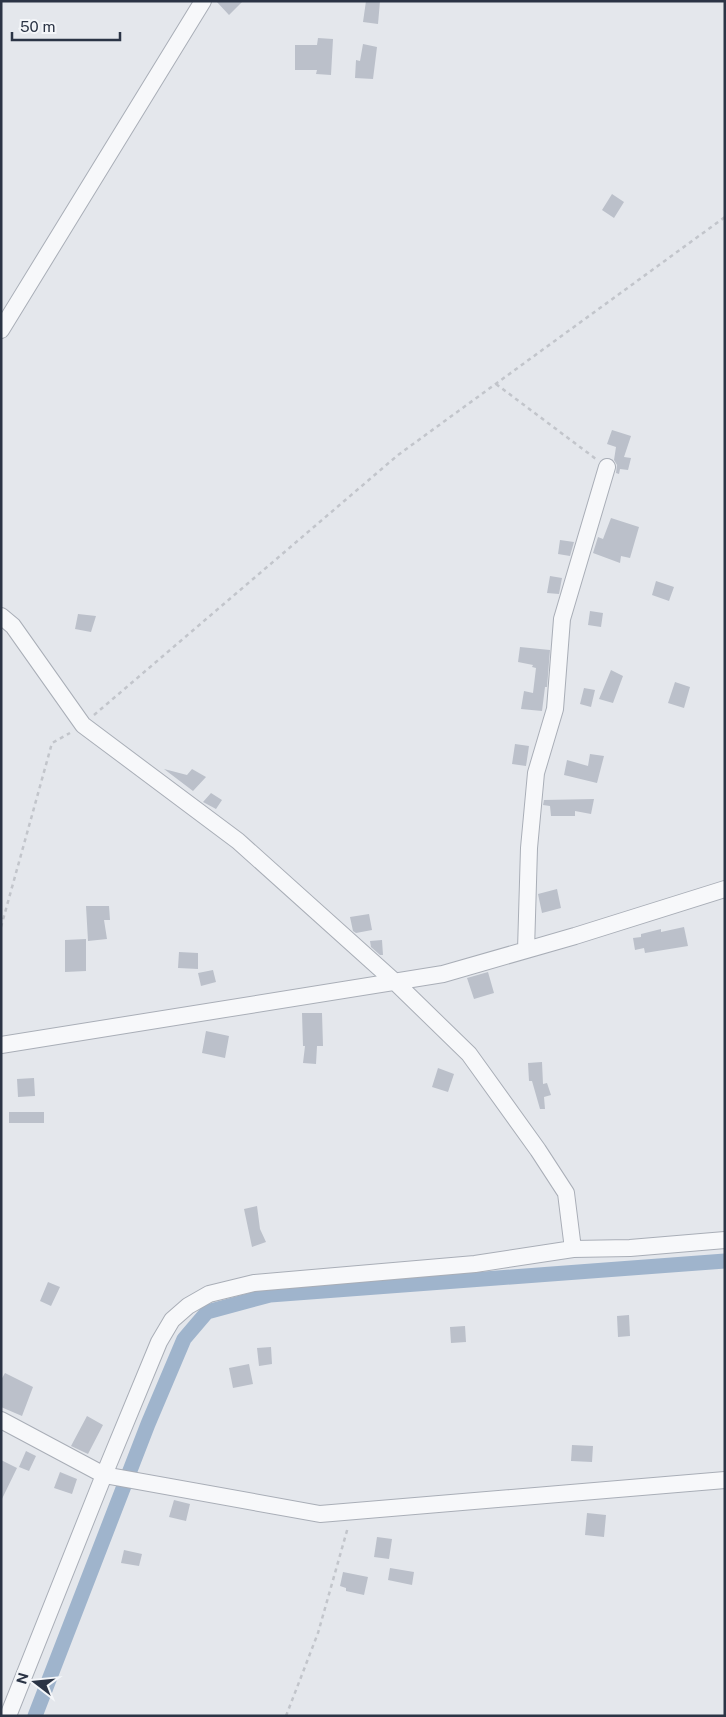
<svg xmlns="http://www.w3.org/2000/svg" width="726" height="1717" viewBox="0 0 726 1717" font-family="'Public Sans',sans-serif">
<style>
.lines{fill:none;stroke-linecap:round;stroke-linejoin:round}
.canal{stroke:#9fb4cc;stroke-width:15}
.building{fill:#bbc0ca}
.minor-casing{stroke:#a9aeb7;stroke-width:18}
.path{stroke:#c2c5cb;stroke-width:2.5;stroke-dasharray:4 4;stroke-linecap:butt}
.minor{stroke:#f7f8fa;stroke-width:16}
</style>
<rect width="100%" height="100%" fill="#e4e7ec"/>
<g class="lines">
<path class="canal" d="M35,1716l113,-292 36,-85 23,-27 63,-17 455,-34"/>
</g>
<path class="building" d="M216,1h27l-14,14z
M366,1h14l-2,23 -15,-2z
M318,38l15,1 -2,36 -15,-1 1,-4h-22v-25h22z
M363,44l14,3 -4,32 -18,-1 1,-18 4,1z
M612,194l12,8 -10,16 -12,-8z
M612,430l19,6 -7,21 7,1 -3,12 -8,-1 -1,5 -3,-1 1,-8 -3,-5 2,-13 -9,-3z
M611,518l28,9 -9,31 -9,-2 -1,7 -27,-10 5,-16 5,2z
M560,540l14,2 -4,14 -12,-2z
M550,576l12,2 -3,16 -12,-1z
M656,581l18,6 -5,14 -17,-6z
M590,611l13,2 -2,14 -13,-2z
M78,614l18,2 -5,16 -16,-3z
M520,647l30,3 -3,37h-2l-3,24 -21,-2 3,-18 9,2 3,-25 -4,-1 1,-2 -15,-3z
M611,670l12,6 -10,27 -14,-4z
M675,682l15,5 -6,21 -16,-5z
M584,688l11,2 -4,17 -11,-3z
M515,744l14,2 -3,20 -14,-2z
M590,754l14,2 -7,27 -33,-8 3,-15 21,6z
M164,769l23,6 5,-6 14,8 -13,14z
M211,793l11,7 -6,9 -13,-7z
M594,799l-3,15 -16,-3v5h-24l-1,-10 -7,-1 1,-5z
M557,889l4,19 -19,5 -4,-19z
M86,906h23l1,14h-6l3,19 -19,2z
M369,914l3,16 -16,3 -3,-2 -3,-14z
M684,927l4,19 -43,7 -1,-5 -9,2 -2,-12 8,-1v-3l20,-5v3z
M86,939v32l-21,1v-32z
M382,940l1,15h-3l-9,-8 -1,-6z
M179,952l19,1v16l-20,-1z
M213,970l3,12 -15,4 -3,-13z
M488,972l6,21 -20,6 -7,-21z
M302,1013h20l1,33h-6l-1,18 -13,-1 2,-17h-2z
M206,1031l23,5 -4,22 -23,-5z
M542,1062l1,22 4,-1 4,12 -7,2 1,12h-5l-8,-28h-3l-1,-18z
M438,1068l16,6 -6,18 -16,-5z
M34,1078l1,18 -17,1 -1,-18z
M9,1112h35v11h-35z
M257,1206l3,23 6,13 -14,5 -8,-38z
M48,1282l12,5 -9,19 -11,-5z
M629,1315l1,21 -12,1 -1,-21z
M465,1326l1,16 -15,1 -1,-16z
M271,1347l1,17 -13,2 -2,-18z
M249,1364l4,20 -20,4 -4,-20z
M5,1373l28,14 -11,29 -21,-9v-27z
M87,1416l16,9 -15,29 -17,-8z
M572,1445l21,1 -1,16 -21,-1z
M26,1451l10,5 -7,15 -10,-4z
M1,1460l16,8 -16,33z
M60,1472l17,7 -5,15 -18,-6z
M174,1500l16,4 -4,17 -17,-4z
M587,1513l19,2 -2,22 -19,-2z
M377,1537l15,2 -3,20 -15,-2z
M124,1550l18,4 -3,12 -18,-3z
M390,1568l24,4 -2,13 -24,-5z
M343,1572l25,5 -4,18 -18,-4v-3l-6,-2z"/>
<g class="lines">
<defs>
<path id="minor" d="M1,330l202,-329
M1,616l12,10 70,99 155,116 157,141 74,72 69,96 28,43 7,56
M526,950l3,-102 7,-75 19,-64 7,-90 45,-152
M1,1045l442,-71 132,-38 150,-47
M1,1420l103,55 216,39 405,-34
M8,1716l96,-241 55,-133 13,-22 16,-14 21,-12 45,-11 221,-19 98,-15 57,-1 95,-8"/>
</defs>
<use href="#minor" class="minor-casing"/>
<path class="path" d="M496,384l100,75
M94,715l304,-260 327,-238
M1,927l51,-184 18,-10
M286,1716l32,-83 30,-106"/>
<use href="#minor" class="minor"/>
</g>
<rect width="726" height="1717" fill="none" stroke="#2b3445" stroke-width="5"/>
<g transform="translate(35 1682) rotate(286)" stroke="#f4f6f9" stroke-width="4" paint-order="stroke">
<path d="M0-4L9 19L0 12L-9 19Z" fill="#2b3445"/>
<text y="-8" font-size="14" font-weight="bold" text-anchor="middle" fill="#2b3445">N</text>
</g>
<path d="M12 32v8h108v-8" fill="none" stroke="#2b3445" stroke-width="2.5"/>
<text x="20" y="32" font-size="15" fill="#2b3445" stroke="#f4f6f9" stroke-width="4" paint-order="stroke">50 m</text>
</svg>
